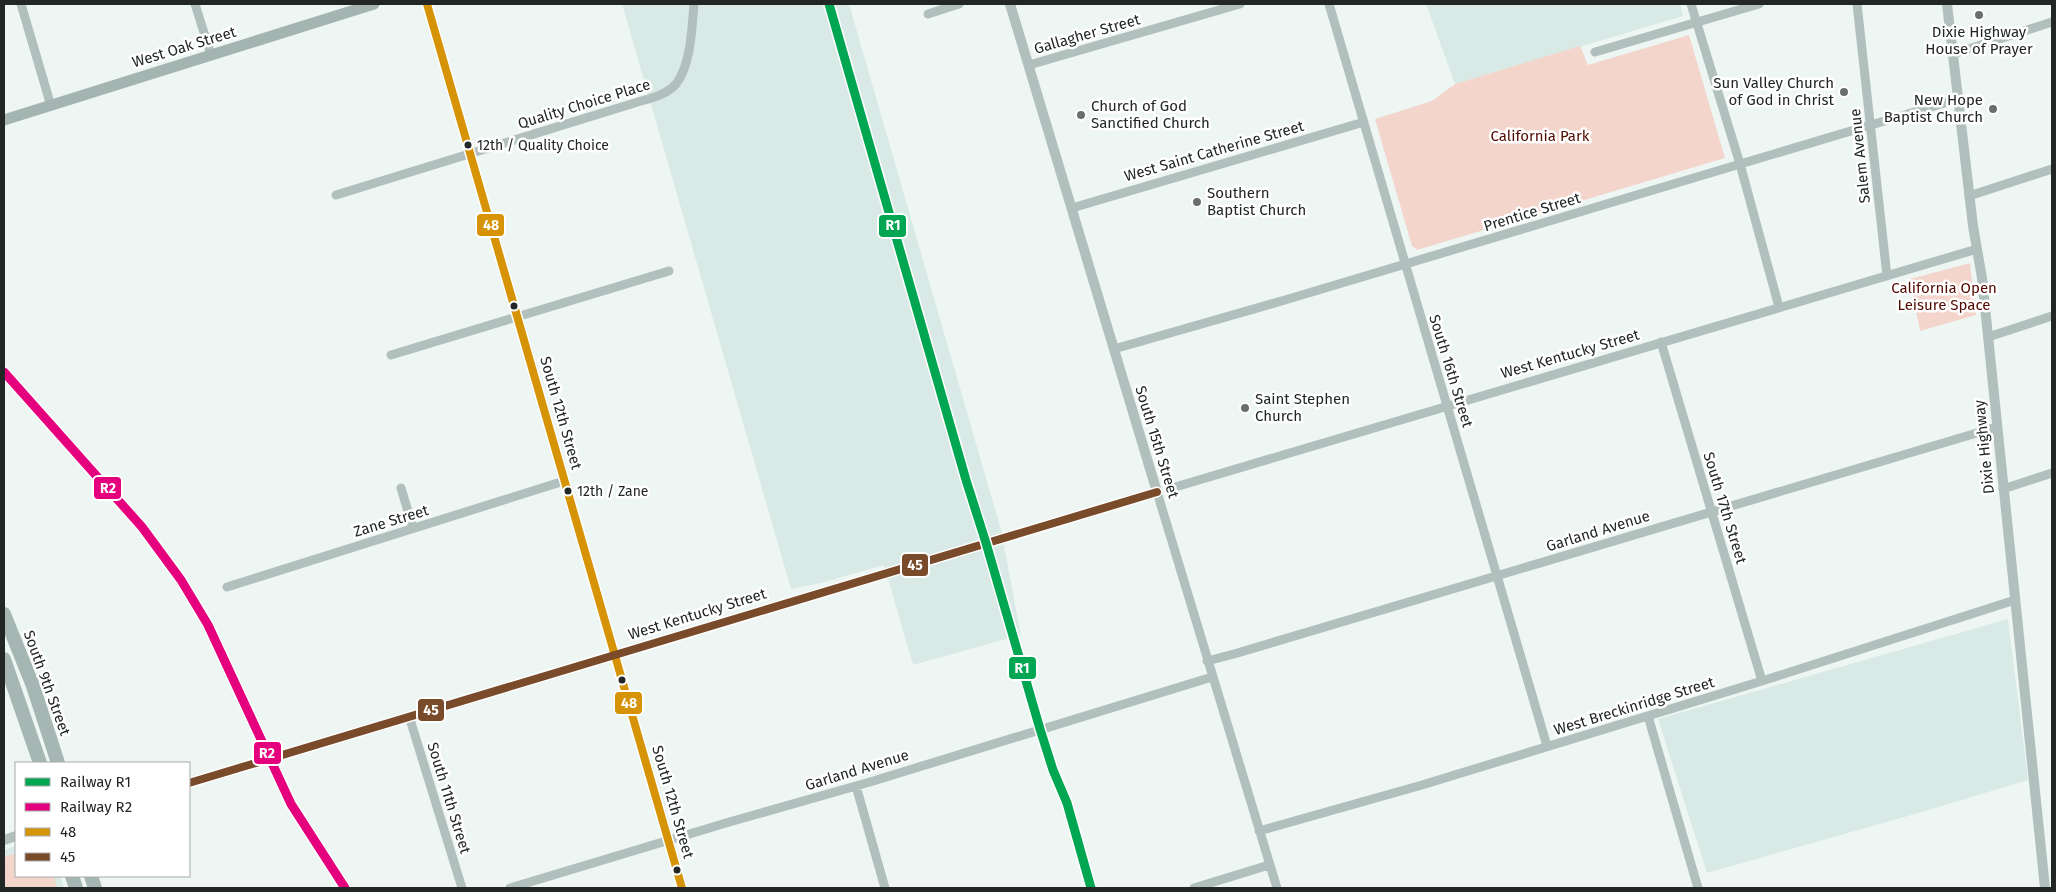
<svg xmlns="http://www.w3.org/2000/svg" width="2056" height="892" viewBox="0 0 2056 892" font-family="'Fira Sans',sans-serif">
<style>
.built{fill:#d9eae6}
.green{fill:#f3d5cc}
.lines{fill:none;stroke-linecap:round;stroke-linejoin:round}
.minor{stroke:#b2c0bd;stroke-width:9}
.tertiary{stroke:#b2c0bd;stroke-width:10}
.secondary{stroke:#a4b4b1;stroke-width:11}
.primary{stroke:#a5b6b3;stroke-width:14}
.bus-1-casing{stroke:#fff;stroke-width:11}
.bus-2-casing{stroke:#fff;stroke-width:11}
.bus-1{stroke:#d79306;stroke-width:8}
.bus-2{stroke:#7a4b2a;stroke-width:8}
.rail-1-casing{stroke:#fff;stroke-width:12}
.rail-2-casing{stroke:#fff;stroke-width:12}
.rail-1{stroke:#00a651;stroke-width:9}
.rail-2{stroke:#e5007d;stroke-width:9}
.poi-dot{fill:#696f6e;stroke:#fff;stroke-width:2}
.bus-dot{fill:#222726;stroke:#fff;stroke-width:2}
.labels{text-anchor:middle;dominant-baseline:central;stroke-width:5;stroke-linejoin:round;paint-order:stroke}
.bus-label{font-size:14px;fill:#222726;stroke:#fff;text-anchor:start}
.poi-label{font-size:15px;fill:#222726;stroke:#fff;text-anchor:start}
.street-label{font-size:15px;fill:#222726;stroke:#fff}
.park-label{font-size:15px;fill:#520a00;stroke:#fff}
.line-badge{stroke:#fff;stroke-width:2}
.badge-label{font-size:14px;text-anchor:middle;font-weight:bold;fill:#fff}
</style>
<rect width="100%" height="100%" fill="#eef6f4"/>
<path class="built" d="M622,4h227l152,526 20,105 -108,30 -29,-100 -63,18 -30,6z
M1426,4h254l3,12 -228,68z
M2008,619l20,161 -106,32 -215,61 -49,-154z
M16,846v30h44l4,12h-60v-38z"/>
<path class="green" d="M1689,35l36,123 -308,92 -5,-4 -37,-127 57,-18 23,-17 125,-38 8,19z
M1970,263l6,52 -56,16 -10,-52z
M16,853v23h38l3,12h-53v-31z"/>
<g class="lines">
<path class="minor" d="M21,4l30,102
M195,4l16,51
M1329,4l218,742
M1691,4l49,160 39,143
M1857,4l30,272
M928,14l31,-10
M1595,52l164,-48
M1953,54l99,-32
M1029,65l211,-61
M336,195l305,-94c12,-3 26,-7 35,-17 15,-19 16,-57 18,-80
M1969,196l83,-27
M1072,208l292,-86
M1988,337l64,-21
M1661,342l101,339
M1114,349l171,-49 673,-201
M391,355l278,-84
M401,488l12,40
M1172,488l805,-239
M2003,489l49,-16
M1157,492l120,396
M227,587l337,-106
M1207,661l27,-7 763,-227
M409,716l53,172
M1648,716l50,172
M856,786l29,102
M1259,831l163,-46 340,-104 253,-81
M510,888l216,-65 144,-41 342,-105
M1194,888l75,-23"/>
<path class="tertiary" d="M427,4l255,884
M1947,4l26,222 9,52 63,610
M189,783l968,-291 -147,-488
M4,840l12,-4"/>
<path class="secondary" d="M4,120l370,-116"/>
<path class="primary" d="M4,614l29,72 25,77
M4,659l36,104
M72,876l4,12
M91,876l4,12"/>
<defs>
<path id="bus-1" d="M427,4l255,884"/>
<path id="bus-2" d="M189,783l968,-291"/>
</defs>
<use href="#bus-1" class="bus-1-casing"/>
<use href="#bus-2" class="bus-2-casing"/>
<use href="#bus-1" class="bus-1"/>
<use href="#bus-2" class="bus-2"/>
<defs>
<path id="rail-1" d="M829,4l137,476 20,63 54,186 13,41 14,33 24,85"/>
<path id="rail-2" d="M4,372l138,155 39,53 27,45 83,179 54,84"/>
</defs>
<use href="#rail-1" class="rail-1-casing"/>
<use href="#rail-2" class="rail-2-casing"/>
<use href="#rail-1" class="rail-1"/>
<use href="#rail-2" class="rail-2"/>
</g>
<g class="poi-dot">
<circle cx="1979" cy="15" r="5"/>
<circle cx="1844" cy="92" r="5"/>
<circle cx="1993" cy="109" r="5"/>
<circle cx="1081" cy="115" r="5"/>
<circle cx="1197" cy="202" r="5"/>
<circle cx="1245" cy="408" r="5"/>
</g>
<g class="bus-dot">
<circle cx="468" cy="145" r="4.5"/>
<circle cx="514" cy="306" r="4.5"/>
<circle cx="568" cy="491" r="4.5"/>
<circle cx="622" cy="680" r="4.5"/>
<circle cx="677" cy="870" r="4.5"/>
</g>
<g class="labels">
<g class="bus-label">
<text x="477" y="145">12th / Quality Choice</text>
<text x="577" y="491">12th / Zane</text>
</g>
<g class="poi-label">
<text x="1979" y="32" text-anchor="middle">Dixie Highway<tspan x="1979" dy="17">House of Prayer</tspan></text>
<text x="1834" y="83" text-anchor="end">Sun Valley Church<tspan x="1834" dy="17">of God in Christ</tspan></text>
<text x="1983" y="100" text-anchor="end">New Hope<tspan x="1983" dy="17">Baptist Church</tspan></text>
<text x="1091" y="106">Church of God<tspan x="1091" dy="17">Sanctified Church</tspan></text>
<text x="1207" y="193">Southern<tspan x="1207" dy="17">Baptist Church</tspan></text>
<text x="1255" y="399">Saint Stephen<tspan x="1255" dy="17">Church</tspan></text>
</g>
<g class="street-label">
<text transform="translate(1087 34) rotate(-16)">Gallagher Street</text>
<text transform="translate(184 47) rotate(-17)">West Oak Street</text>
<text transform="translate(584 104) rotate(-17)">Quality Choice Place</text>
<text transform="translate(1214 151) rotate(-16)">West Saint Catherine Street</text>
<text transform="translate(1860 156) rotate(-96)">Salem Avenue</text>
<text transform="translate(1532 212) rotate(-17)">Prentice Street</text>
<text transform="translate(1570 354) rotate(-16)">West Kentucky Street</text>
<text transform="translate(1451 371) rotate(73)">South 16th Street</text>
<text transform="translate(561 413) rotate(74)">South 12th Street</text>
<text transform="translate(1157 442) rotate(73)">South 15th Street</text>
<text transform="translate(1984 447) rotate(-96)">Dixie Highway</text>
<text transform="translate(1725 508) rotate(73)">South 17th Street</text>
<text transform="translate(391 521) rotate(-17)">Zane Street</text>
<text transform="translate(1598 531) rotate(-17)">Garland Avenue</text>
<text transform="translate(697 614) rotate(-17)">West Kentucky Street</text>
<text transform="translate(47 683) rotate(70)">South 9th Street</text>
<text transform="translate(1634 706) rotate(-17)">West Breckinridge Street</text>
<text transform="translate(857 770) rotate(-17)">Garland Avenue</text>
<text transform="translate(449 798) rotate(73)">South 11th Street</text>
<text transform="translate(673 802) rotate(74)">South 12th Street</text>
</g>
<g class="park-label">
<text x="1540" y="136">California Park</text>
<text x="1944" y="288">California Open<tspan x="1944" dy="17">Leisure Space</tspan></text>
</g>
</g>
<g class="line-badge">
<rect x="476" y="213" width="29" height="24" rx="5" fill="#d79306"/>
<rect x="878" y="214" width="29" height="24" rx="5" fill="#00a651"/>
<rect x="93" y="476" width="29" height="24" rx="5" fill="#e5007d"/>
<rect x="901" y="553" width="28" height="24" rx="5" fill="#7a4b2a"/>
<rect x="1008" y="656" width="29" height="24" rx="5" fill="#00a651"/>
<rect x="614" y="691" width="29" height="24" rx="5" fill="#d79306"/>
<rect x="417" y="698" width="28" height="24" rx="5" fill="#7a4b2a"/>
<rect x="253" y="741" width="29" height="24" rx="5" fill="#e5007d"/>
</g>
<g class="badge-label">
<text x="491" y="230">48</text>
<text x="893" y="230">R1</text>
<text x="108" y="493">R2</text>
<text x="915" y="570">45</text>
<text x="1022" y="673">R1</text>
<text x="629" y="708">48</text>
<text x="431" y="715">45</text>
<text x="267" y="758">R2</text>
</g>
<rect width="2056" height="892" fill="none" stroke="#222726" stroke-width="10"/>
<rect x="15" y="762" width="175" height="115" fill="#ffffff" stroke="#a7a9a8"/>
<rect x="25" y="778" width="25" height="8" fill="#00a651" stroke="#a7a9a8"/>
<text x="60" y="787" font-size="15" fill="#222726">Railway R1</text>
<rect x="25" y="803" width="25" height="8" fill="#e5007d" stroke="#a7a9a8"/>
<text x="60" y="812" font-size="15" fill="#222726">Railway R2</text>
<rect x="25" y="828" width="25" height="8" fill="#d79306" stroke="#a7a9a8"/>
<text x="60" y="837" font-size="15" fill="#222726">48</text>
<rect x="25" y="853" width="25" height="8" fill="#7a4b2a" stroke="#a7a9a8"/>
<text x="60" y="862" font-size="15" fill="#222726">45</text>
</svg>
